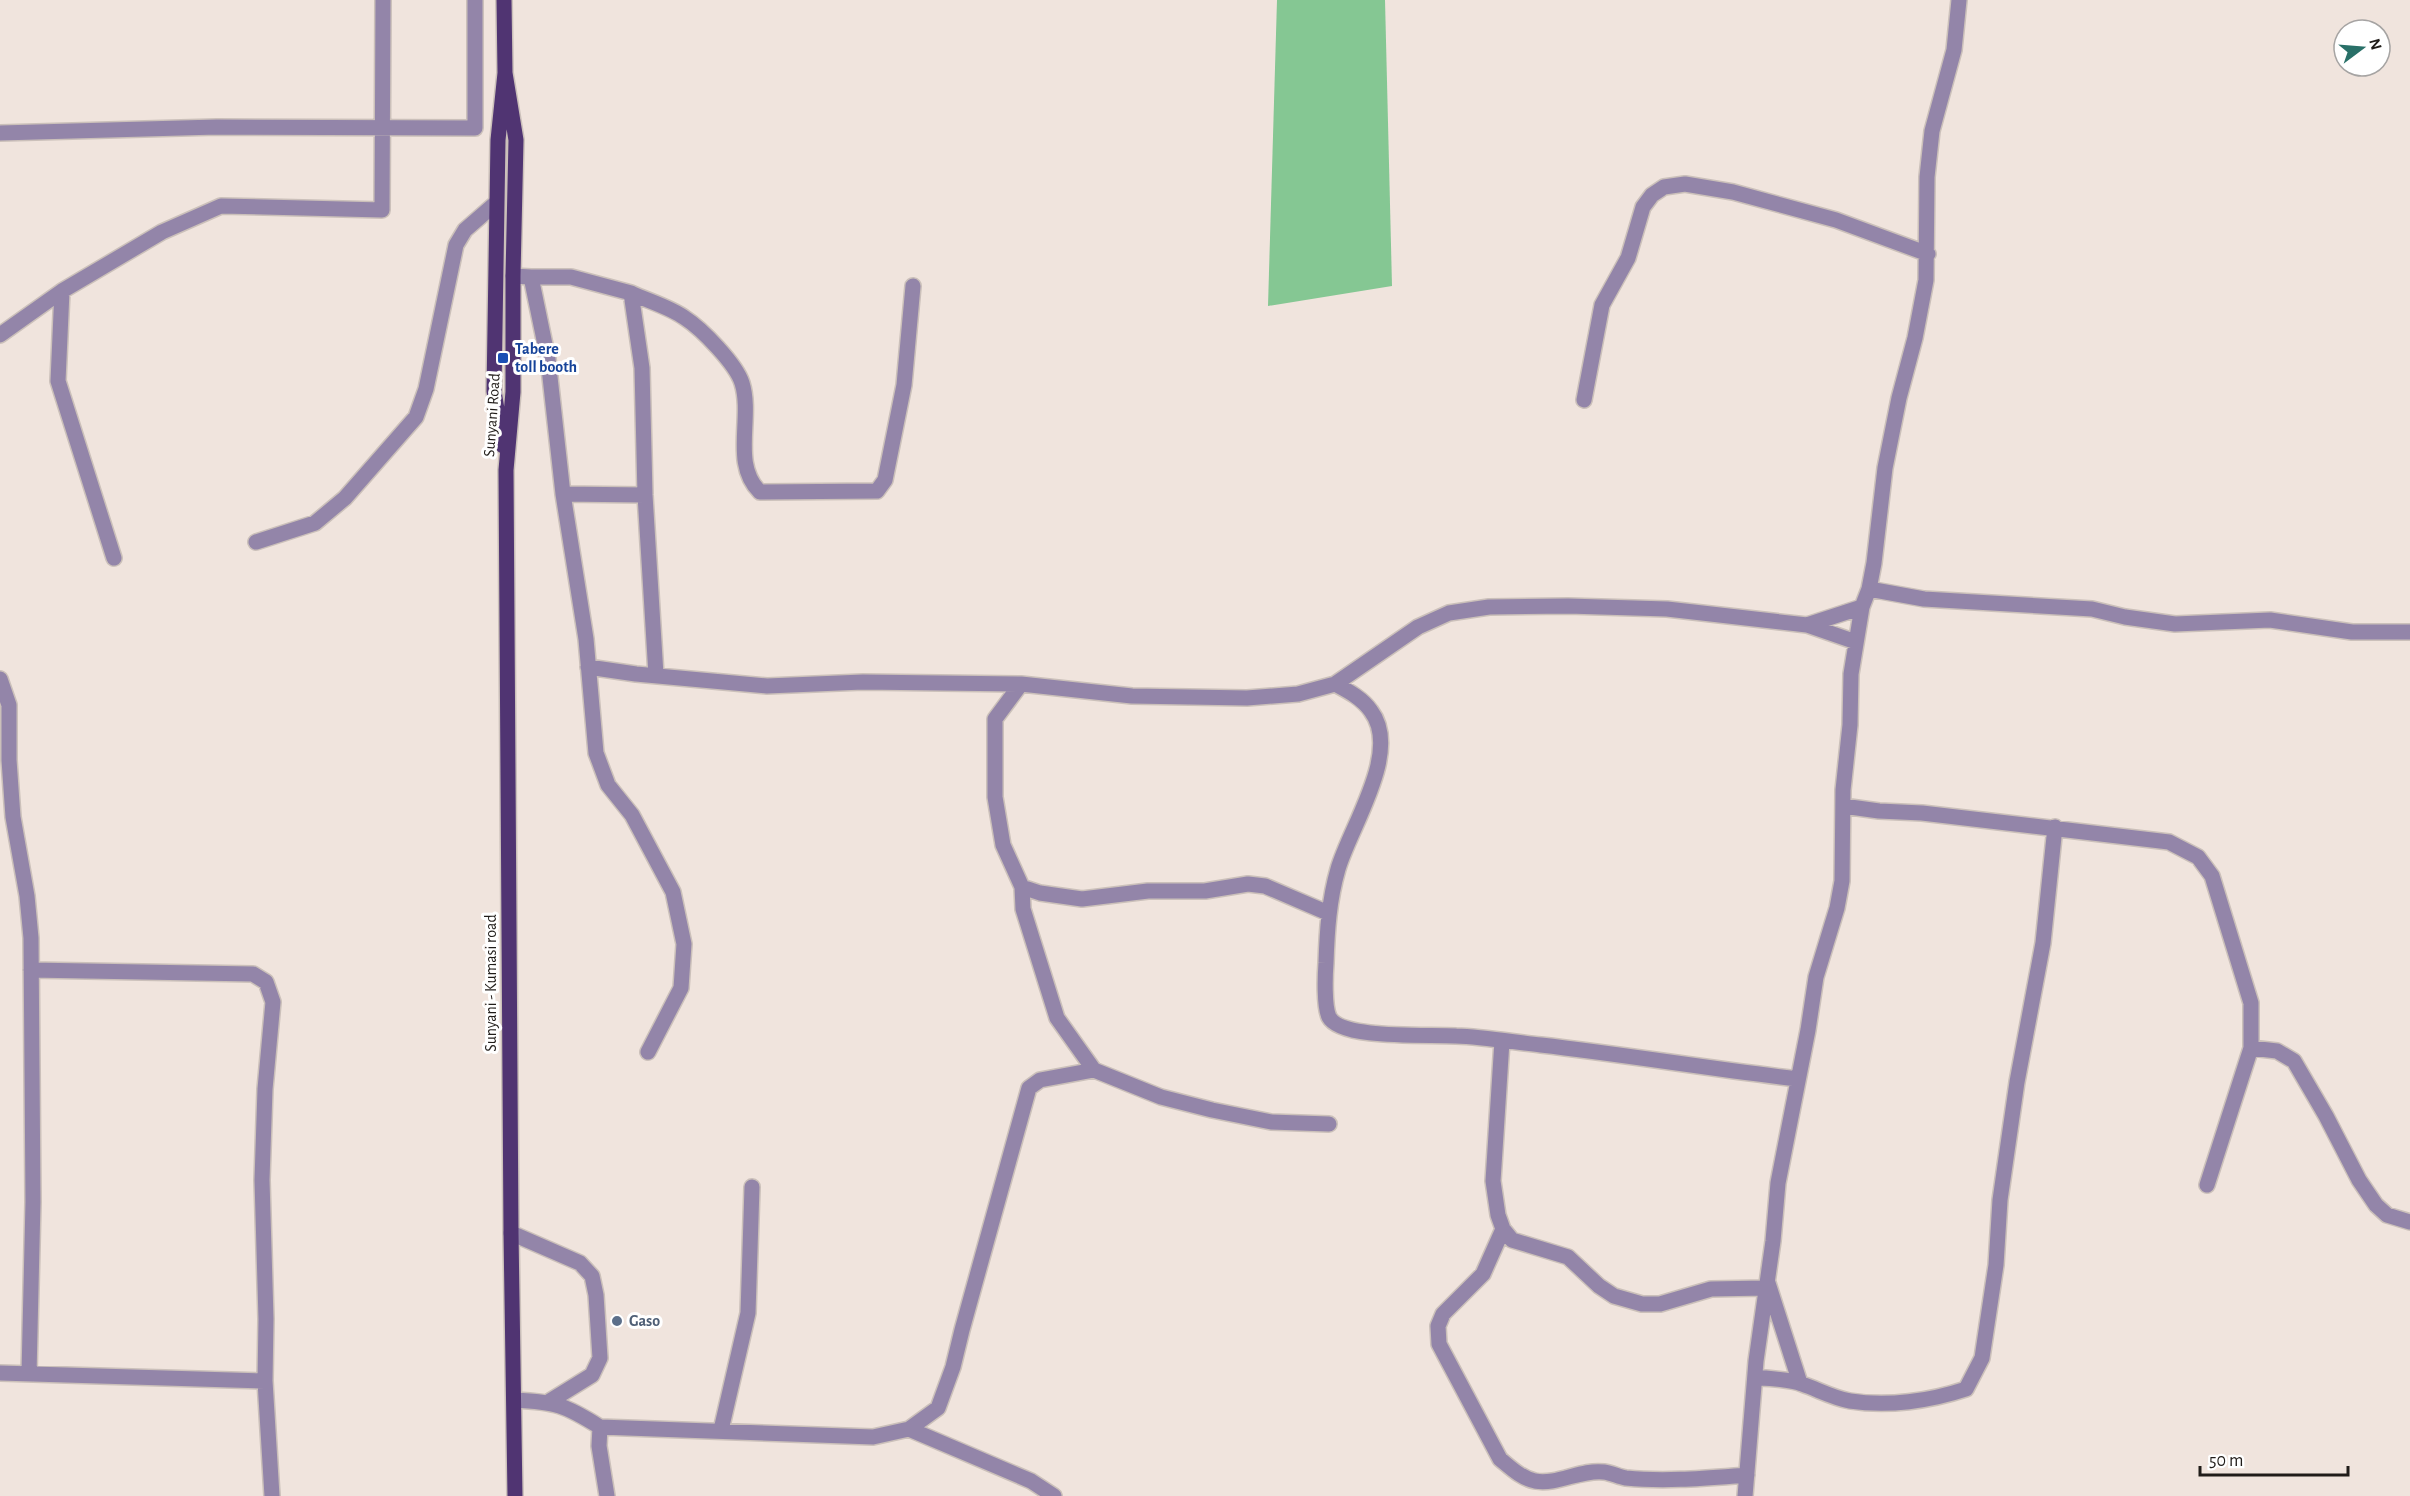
<svg xmlns="http://www.w3.org/2000/svg" width="2410" height="1496" viewBox="0 0 2410 1496" font-family="'Alegreya Sans',sans-serif">
<style>
.green{fill:#85c793}
.lines{fill:none;stroke-linecap:round;stroke-linejoin:round}
.minor-casing{stroke:#cbc0ba;stroke-width:18}
.major-casing{stroke:#cbc0ba;stroke-width:18}
.minor{stroke:#9385a9;stroke-width:15}
.major{stroke:#503472;stroke-width:15}
.transit-dot{fill:#1a4fb4;stroke:#fff;stroke-width:2}
.service-dot{fill:#5c6f8a;stroke:#fff;stroke-width:2}
.labels{text-anchor:middle;dominant-baseline:central;stroke-width:6;stroke-linejoin:round;paint-order:stroke}
.transit-label{font-size:16px;font-weight:bold;fill:#164399;stroke:#fff;text-anchor:start}
.street-label{font-size:16px;fill:#201c19;stroke:#fff}
.service-label{font-size:16px;font-weight:bold;fill:#4e5e75;stroke:#fff;text-anchor:start}
</style>
<rect width="100%" height="100%" fill="#f0e4dd"/>
<path class="green" d="M1277,0h108l7,286 -124,20z"/>
<g class="lines">
<defs>
<path id="minor" d="M0,133l217,-6 258,1v-128
M513,276l18,1 17,82 15,135 23,145 10,114 12,32 24,30 41,77 11,52 -3,44 -33,64
M531,277h40l60,16 11,75 3,127 11,180
M62,291l-4,90 56,177
M631,293c17,8 39,14 54,25 17,11 51,46 57,65 11,35 -11,81 18,109l117,-1 8,-11 19,-95 9,-99
M0,335l62,-44 100,-59 59,-26 161,4 1,-210
M1584,400l18,-95 26,-47 15,-51 9,-12 12,-8 21,-3 48,8 103,28 92,34
M563,494l82,1
M256,542l59,-19 30,-25 71,-81 10,-28 30,-144 9,-15 31,-27
M1869,589l55,10 168,10 33,8 50,7 95,-4 82,12h58
M1807,625l55,-18
M588,667l48,7 131,12 96,-4 158,2 111,12 115,2 51,-4 37,-10 83,-57 31,-14 40,-6 79,-1 99,3 140,16 49,17
M0,679l9,26v55l4,57 14,79 4,42 2,264 -4,172
M1021,684l-26,35v78l8,48 19,42 18,6 42,6 66,-8h57l43,-7 17,2 63,27
M1335,684c13,7 27,14 36,27 31,41 -21,116 -33,158 -9,31 -11,62 -12,94 -1,13 -2,43 3,54 12,23 101,17 127,19 28,1 57,6 85,9 86,10 171,24 257,34
M1843,806l36,5 43,2 247,29 29,15 14,19 39,127v45l-44,137
M1022,887l1,22 34,109 37,52 67,27 51,13 59,12 58,2
M31,970l222,4 13,8 7,20 -8,87 -3,91 4,139 -1,62 7,115
M1502,1041l-9,140 5,34 5,14 9,11 56,17 31,29 15,10 28,8h18l51,-15 54,-1
M2251,1048l26,3 17,10 32,55 33,64 17,25 11,10 23,7
M1503,1229l-20,45 -40,40 -5,12 1,18 61,115c11,9 21,19 35,22 23,4 46,-12 69,-9 8,1 15,5 22,6 40,4 81,0 121,-3
M511,1233l69,30 12,13 4,19 4,63 -8,17 -42,26
M1768,1283l32,100
M0,1373l265,8
M1756,1377c13,2 34,2 46,7 17,6 31,14 48,17 38,6 80,0 116,-12l16,-31 14,-93 4,-65 17,-118 26,-139 12,-116
M515,1400c41,2 50,5 85,27l-1,19 8,50
M600,1427l273,10 36,-8 29,-21 15,-41 9,-37 67,-242 11,-8 54,-10
M909,1429l122,52 23,15
M721,1430l27,-117 4,-126
M1745,1496l11,-135 17,-120 5,-58 30,-153 8,-53 21,-69 5,-27 1,-91 7,-65 1,-51 11,-67 7,-18 5,-26 11,-95 14,-70 16,-60 11,-58 1,-103 5,-46 22,-81 5,-50"/>
<path id="major" d="M505,73l11,67 -3,136v116l-7,78 5,763 4,263
M503,446l-9,-55 4,-251 7,-67 -1,-73"/>
</defs>
<use href="#minor" class="minor-casing"/>
<use href="#major" class="major-casing"/>
<use href="#minor" class="minor"/>
<use href="#major" class="major"/>
</g>
<rect class="transit-dot" x="497" y="352" width="12" height="12" rx="3"/>
<circle class="service-dot" cx="617" cy="1321" r="6"/>
<g class="labels">
<g class="transit-label">
<text x="515" y="349">Tabere<tspan x="515" dy="18">toll booth</tspan></text>
</g>
<g class="street-label">
<text transform="translate(492 415) rotate(-86)">Sunyani Road</text>
<text transform="translate(491 983) rotate(-90)">Sunyani - Kumasi road</text>
</g>
<g class="service-label">
<text x="629" y="1321">Gaso</text>
</g>
</g>
<g transform="translate(2362 48) rotate(74)"><circle r="28" fill="#ffffff" stroke="#a6a4a3" stroke-width="1.5"/>
<path d="M0-4.5L10 22L0 15L-10 22Z" fill="#297068"/>
<text y="-9" font-size="16" font-weight="bold" text-anchor="middle" fill="#201c19">N</text>
</g>
<path d="M2200 1466v9h148v-9" fill="none" stroke="#201c19" stroke-width="3"/>
<text x="2209" y="1466" font-size="18" fill="#201c19" stroke="#ffffff" stroke-width="4.5" paint-order="stroke">50 m</text>
</svg>
